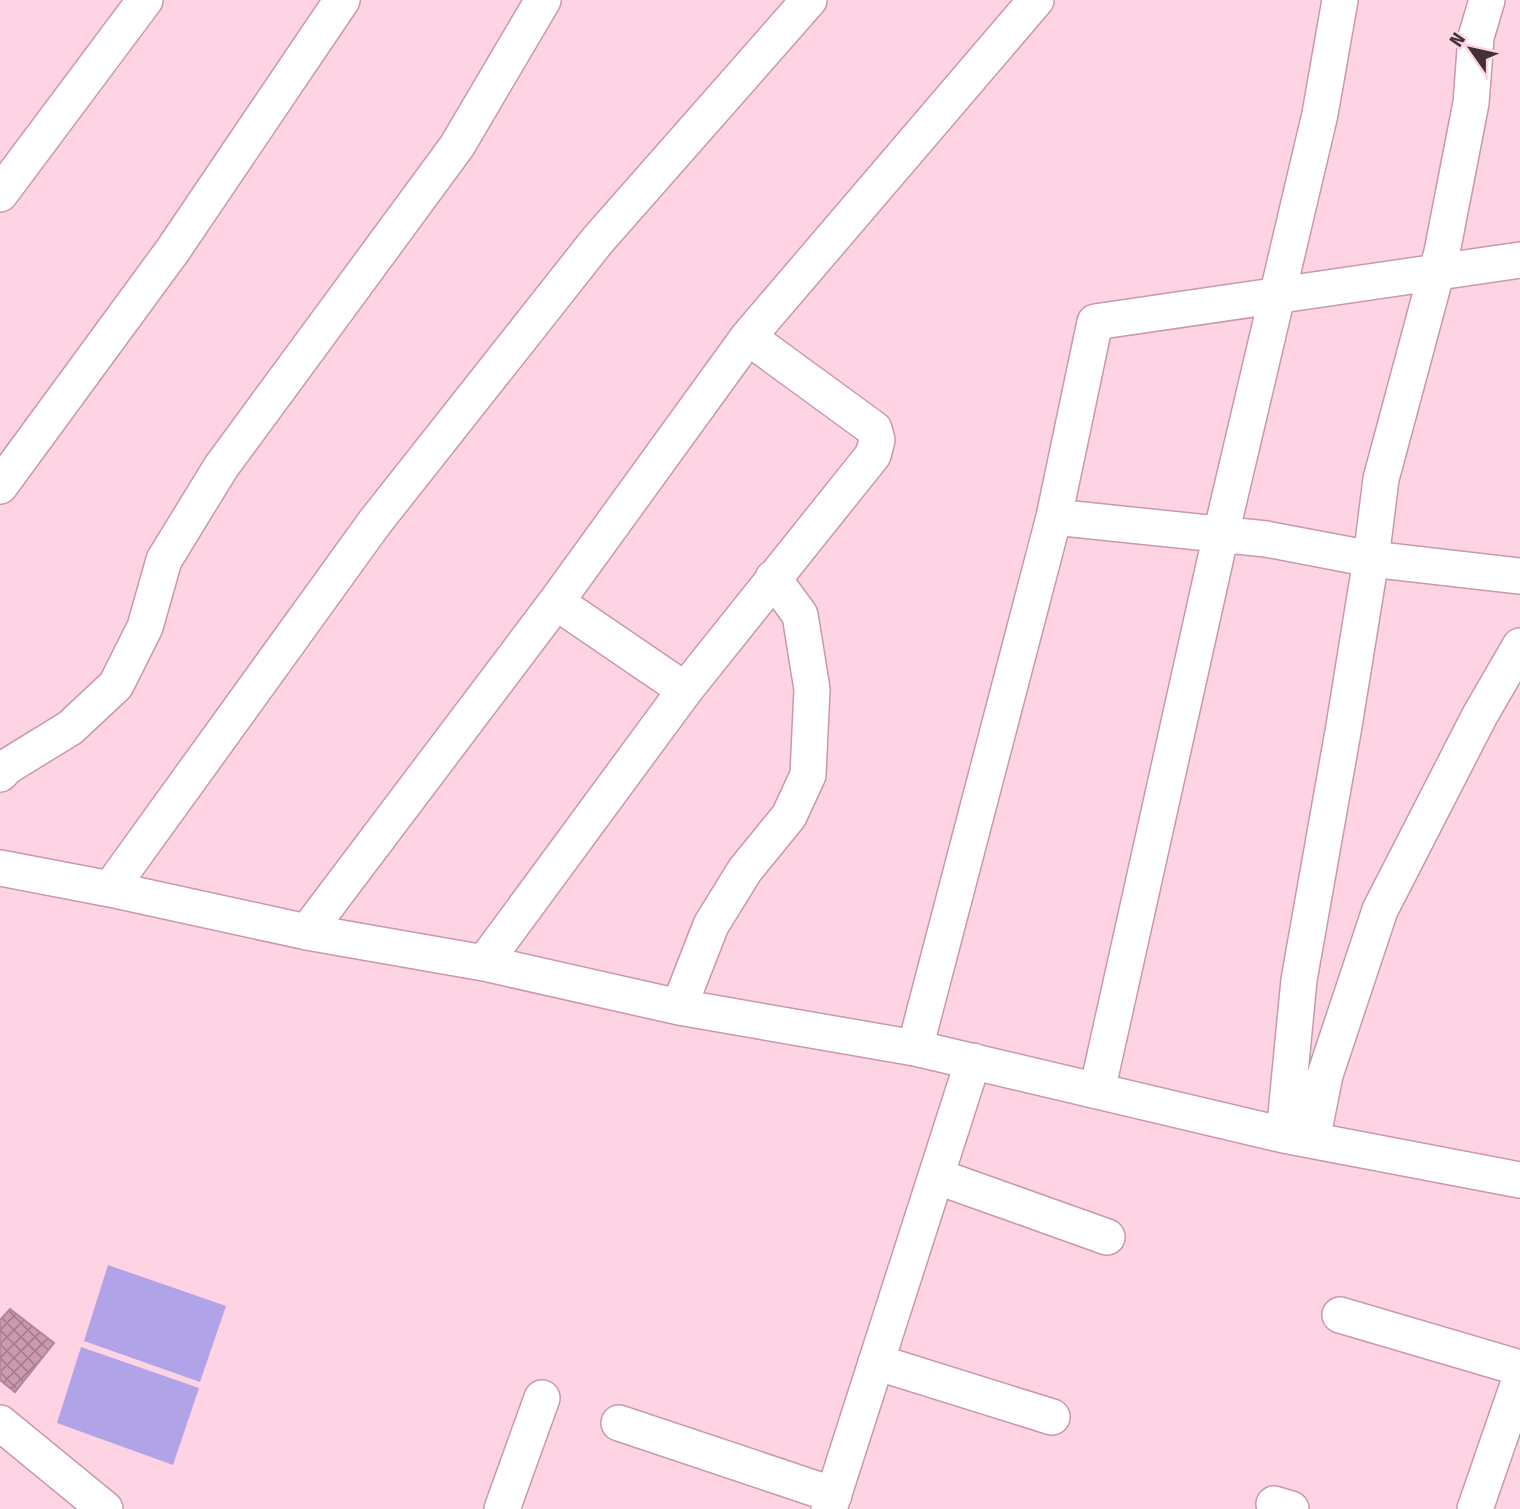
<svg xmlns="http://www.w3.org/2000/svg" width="1520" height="1509" viewBox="0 0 1520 1509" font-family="'Fira Sans Condensed',sans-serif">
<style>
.green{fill:#b1a3e7}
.building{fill:url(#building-cross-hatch);stroke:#b48497;stroke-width:2}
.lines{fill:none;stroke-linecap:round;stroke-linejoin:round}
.street-casing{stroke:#c998ab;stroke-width:38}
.street{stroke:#fff;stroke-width:35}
</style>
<defs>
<pattern id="building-cross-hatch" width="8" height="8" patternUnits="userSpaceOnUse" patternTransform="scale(1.75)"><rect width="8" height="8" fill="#cb9aae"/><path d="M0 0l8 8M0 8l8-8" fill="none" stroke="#a67e8f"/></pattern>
</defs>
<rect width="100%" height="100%" fill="#fed4e4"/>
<path class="green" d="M108,1265l118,41 -26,76 -116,-41z
M81,1347l118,41 -26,77 -116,-42z"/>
<path class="building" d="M10,1309l44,34 -39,49 -15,-12v-60z"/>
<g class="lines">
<defs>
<path id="street" d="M0,194l145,-194
M0,486l173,-236 169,-250
M1054,517l212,22 105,20 149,17
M556,602l129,88
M0,774l8,-8 62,-38 46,-43 29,-58 19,-67 57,-93 236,-321 86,-146
M0,868l110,21 197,43 177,31 195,44 236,41 369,87 236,45
M110,889l265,-367 222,-281 212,-241
M307,932l249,-330 192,-265 288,-337
M484,963l201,-273 188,-235 4,-15 -3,-11 -126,-92
M679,1007l32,-82 34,-55 44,-54 19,-41 4,-86 -12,-74 -27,-37
M915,1048l139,-531 41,-195 425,-62
M1097,1091l124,-557 99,-420 20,-114
M1284,1135l15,-155 45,-254 27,-167 10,-80 61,-227 29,-149 5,-66 11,-37
M1312,1140l13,-65 55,-165 100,-195 40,-69
M936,1176l171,61
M1340,1315l180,53
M876,1362l176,55
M0,1423l105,86
M619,1423l215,72
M1274,1504l17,5
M502,1509l40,-111
M829,1509l144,-448
M1475,1509l45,-130"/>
</defs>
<use href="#street" class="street-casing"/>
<use href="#street" class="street"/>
</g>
<g transform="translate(1471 49) rotate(304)" stroke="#fed4e4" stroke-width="5" paint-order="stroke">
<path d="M0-5L12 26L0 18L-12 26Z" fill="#443038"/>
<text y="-10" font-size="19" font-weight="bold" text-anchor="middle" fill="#443038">N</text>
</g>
</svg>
